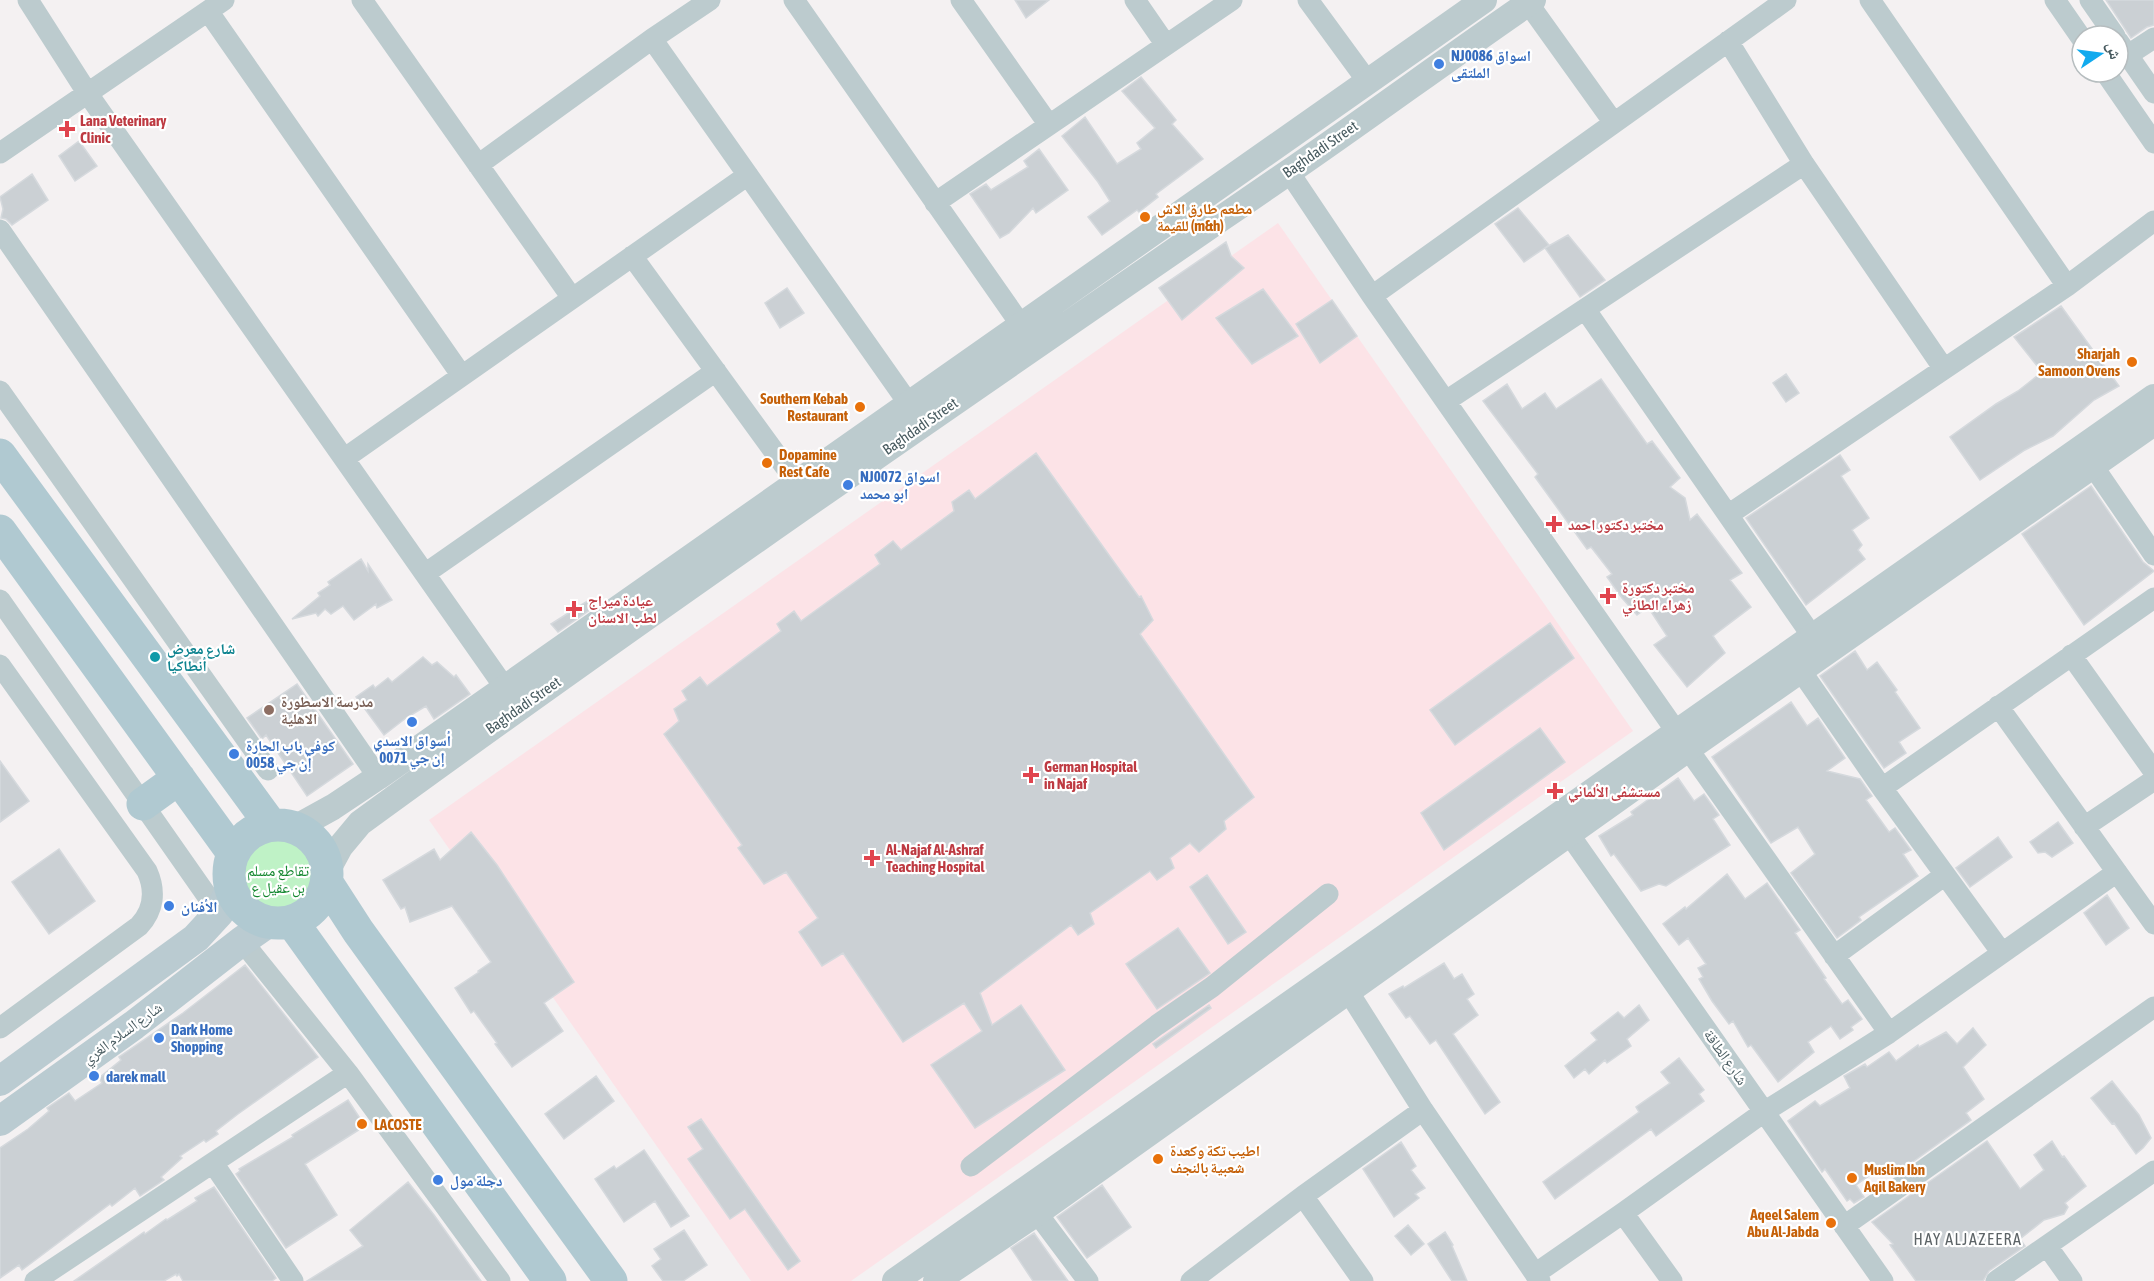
<svg xmlns="http://www.w3.org/2000/svg" width="2154" height="1281" viewBox="0 0 2154 1281" font-family="'Asap Condensed','Noto Naskh Arabic',sans-serif">
<style>
.medical{fill:#fce3e7}
.green{fill:#bff2c6}
.building{fill:#cbd0d4;stroke:#d5d9dd;stroke-width:1.5}
.lines{fill:none;stroke-linecap:round;stroke-linejoin:round}
.minor{stroke:#bccbce;stroke-width:21}
.tertiary{stroke:#bccbce;stroke-width:26}
.secondary{stroke:#bacbd1;stroke-width:30}
.primary{stroke:#b0c9d1;stroke-width:33}
.shop-dot{fill:#3f7fe0;stroke:#fff;stroke-width:2}
.health-dot{fill:#e0444e;stroke:#fff;stroke-width:2}
.food-dot{fill:#e8710a;stroke:#fff;stroke-width:2}
.culture-dot{fill:#0f9aa8;stroke:#fff;stroke-width:2}
.education-dot{fill:#8d6e63;stroke:#fff;stroke-width:2}
.labels{text-anchor:middle;dominant-baseline:central;stroke-width:4.5;stroke-linejoin:round;paint-order:stroke}
.shop-label{font-size:15px;font-weight:bold;fill:#366cbe;stroke:#fff;text-anchor:start}
.health-label{font-size:15px;font-weight:bold;fill:#be3a42;stroke:#fff;text-anchor:start}
.street-label{font-size:15px;fill:#485b60;stroke:#fff}
.food-label{font-size:15px;font-weight:bold;fill:#c56008;stroke:#fff;text-anchor:start}
.culture-label{font-size:15px;font-weight:bold;fill:#0d838f;stroke:#fff;text-anchor:start}
.education-label{font-size:15px;font-weight:bold;fill:#785e54;stroke:#fff;text-anchor:start}
.park-label{font-size:15px;fill:#13872f;stroke:#fff}
.neighbourhood-label{font-size:16px;letter-spacing:1.5px;fill:#5d6467;stroke:#fff}
</style>
<rect width="100%" height="100%" fill="#f4f1f2"/>
<path class="medical" d="M1278,223l355,508 -782,550h-100l-322,-461z"/>
<path class="green" d="M282,832c39,11 43,34 37,70l-20,16 -38,1 -12,-7 -9,-10 -11,-25c12,-29 21,-43 53,-45z"/>
<path class="building" d="M1015,0h34l-23,18z
M2106,0h48v25l-7,2 -16,11z
M1141,77l35,43 -4,4 31,35 -47,35 2,3 -19,15 -2,-2 -35,25 -14,-18 22,-16 -12,-19 -36,-46 23,-19 32,47 24,-15 -4,-6 18,-15 -33,-37z
M79,141l18,25 -22,15 -16,-25z
M1039,149l29,41 -32,23 -3,-5 -24,25 -9,5 -30,-44 16,-10 5,6 37,-23 -4,-6z
M32,174l16,26 -36,25 -6,-6 -5,-1 2,-9 -3,-12z
M1518,208l31,37 -25,17 -29,-38z
M1568,235l37,45 -25,17 -35,-49z
M1226,242l5,14 13,12 -62,52 -23,-32z
M787,288l17,25 -24,15 -15,-25z
M1263,289l35,47 -46,28 -36,-46z
M1332,300l25,36 -37,27 -24,-39z
M2061,306l58,80 -25,14 -41,36 -28,14 -45,30 -30,-43 46,-33 22,-13 24,-19 -28,-35z
M1786,374l13,19 -13,9 -13,-19z
M1601,379l46,65 5,-3 28,37 -10,9 15,11 5,22 7,-6 45,59 -12,7 21,27 -38,29 12,17 -38,34 -33,-42 13,-9 -19,-29 -11,8 -15,-17 -15,-21 5,-3 -21,-27 -4,2 -52,-72 3,-3 -55,-73 24,-17 15,25 23,-16 11,16z
M1036,453l103,144 2,-1 12,24 -13,14 114,163 -30,24 2,8 -27,23 -9,-9 -20,15 4,10 -17,12 -7,-9 -60,42 4,11 -16,11 -7,-10 -91,68 12,32 29,-20 44,65 -90,58 -44,-63 51,-34 -18,-28 -61,39 -60,-89 -21,13 -23,-34 19,-14 -32,-46 -22,12 -26,-36 4,-3 -78,-111 15,-13 -5,-12 13,-9 -5,-9 18,-14 7,9 74,-55 -4,-7 17,-13 7,10 79,-57 -5,-9 18,-14 8,9 53,-39 -2,-9 17,-12 6,9z
M1840,455l10,15 -9,6 28,42 -17,12 10,15 -4,5 7,9 -59,46 -60,-87z
M2091,486l52,76 11,9 -70,54 -62,-91z
M361,559l7,12v-7l24,36 -15,8 -1,-4 -22,16 -11,-14 -12,8 -6,-5 -7,7 -2,-3 -24,6 28,-23 -2,-3 12,-8 -2,-3z
M589,600l5,7 -36,25 -7,-8z
M1550,623l24,35 -119,87 -25,-35z
M1855,651l12,19 10,-8 20,28 -2,2 25,36 -21,14 7,11 -22,15 -64,-92z
M423,657l9,8 5,-3 17,15 2,-2 14,19 -36,25 -8,-13 -20,12 -22,17 -28,-38 17,-12 2,3 13,-10 4,4z
M297,684l56,80 -46,32 -41,-61 -4,4 -15,-21z
M1791,702l16,24 11,-8 27,40 -18,13 33,8 12,17 -6,4 23,32 6,-4 16,22 -8,4 15,22 -59,41 2,3 -24,18 -46,-65 24,-19 -17,-27 -27,16 -59,-86z
M1540,728l25,34 -121,88 -23,-37z
M0,761l29,40 -29,21z
M1678,778l16,23 10,-7 15,21 -6,4 17,26 -64,41 -7,-2 -18,7 -27,-37 -3,2 -12,-20 34,-21 -2,-3z
M2058,822l15,21 -21,14 -7,-5 -7,1 -8,-11z
M471,832l26,33 77,117 -30,21 19,28 -51,36 -17,-23 2,-1 -23,-32 -3,2 -16,-25 24,-16 -1,-1 13,-9 -39,-56 -42,16 -5,-15 -4,2 -18,-29 51,-31 6,11z
M1998,837l14,20 -42,30 -14,-19z
M59,849l36,52 -46,33 -37,-52z
M1727,874l18,25 22,-16 33,47 -5,3 31,45 -2,1 18,25 6,-4 14,19 -11,8 2,3 -13,9 -9,-13 -23,16 6,10 -36,30 -27,-37 -3,2 -15,-26 -4,3 -17,-23 -13,-22 4,-2 -5,-9 8,-4 -18,-26 -9,7 -16,-21 22,-17 1,2z
M1207,875l39,57 -18,12 -38,-57z
M2107,895l22,33 -23,17 -22,-32z
M1178,928l32,45 -53,36 -31,-45z
M1444,963l10,16 8,-5 12,20 -7,5 11,16 -25,19 47,68 -15,12 -49,-74 -6,4 -20,-28 -4,2 -17,-24 14,-8 1,2z
M245,965l73,92 -80,57 -22,17 2,3 -12,8 -2,-2 -24,16 2,2 -21,19 3,3 -24,16 -5,-8 -23,18 -2,-2 -88,66 -3,-5 -19,13v-130l28,-19 21,-18 -2,-3 22,-15 6,8 27,-18 -3,-5 22,-18 -2,-3 64,-44z
M1209,1005l2,3 -55,40 -3,-4z
M1639,1005l10,15 -22,19 4,7 -24,17 -2,-3 -16,14 -4,-5 -11,9 -9,-12 32,-26 -6,-7 27,-21 6,6z
M1973,1028l13,17 -23,22 21,32 -18,14 5,7 -75,54 -8,-11 -32,22 8,12 -10,6 -4,-4 -3,2 -22,-32 -3,3 -34,-51 27,-20 5,5 30,-18 -6,-12 21,-12 2,3 22,-15 7,9 22,-16 1,2 27,-15 11,12z
M1679,1058l25,32 -5,4 5,7 -48,35 -5,-7 -96,70 -12,-17 96,-70 -3,-5 34,-24 -9,-11z
M596,1076l18,25 -50,38 -19,-25z
M2112,1081l27,34 12,23 -8,10 -7,6 -22,-31 -2,1 -21,-26z
M348,1100l17,26 -60,38 32,51 -51,33 -50,-74 4,-3 -1,-2 54,-32 -1,-2z
M701,1119l99,142 -12,9 -43,-61 -15,10 -42,-60 15,-10 -15,-22z
M1987,1141l33,48 24,-19 -10,-15 18,-14 10,16 2,-1 22,30 -21,17 3,4 -4,7 -20,6 -24,19 5,7 -36,25 -6,10h-67l-26,-36 3,-1 -21,-22z
M1401,1142l15,24 -5,4 14,18 -10,6 4,4 -25,19 -31,-48z
M644,1150l45,66 -18,11 -16,-26 -31,21 -29,-43 19,-13 2,3z
M408,1182l26,33 47,66h-174l56,-35 -13,-16z
M1102,1185l29,42 -44,31 -30,-41z
M214,1187l62,91 -4,3h-89l-4,-7 -2,2 -1,-2 -12,7h-90l70,-49 1,2 21,-15 1,1 30,-19 -2,-3z
M1408,1225l16,19 -13,11 -16,-19z
M684,1230l23,35 -24,16h-20l-11,-15 9,-7 -7,-10z
M1445,1232l8,13 -1,1 15,35h-15l-24,-37z
M1034,1233l34,48h-35l-22,-33z"/>
<g class="lines">
<path class="minor" d="M28,0l60,94 417,594
M362,0l210,298
M794,0l227,325
M961,0l88,125
M1135,0l31,45
M1308,0l60,82
M1870,0l197,286
M2055,0l27,39
M2090,0l25,36
M1528,3l86,120
M208,11l254,365
M652,39l257,365
M1728,41l76,123 140,205
M2118,41l36,52
M2128,55l26,-17
M2105,72l49,71
M0,153l224,-153
M478,165l174,-126 58,-39
M1289,172l83,124 304,435
M935,203l297,-203
M0,230l378,547
M632,256l165,227
M1372,296l414,-296
M1585,309l227,327
M0,391l268,379
M1446,401l358,-237
M345,458l403,-283
M2093,466l61,89
M1728,515l339,-229 87,-65
M426,573l290,-202
M0,600l219,313
M2071,655l83,117
M0,665l147,206c9,20 7,39 -8,55l-139,102
M1801,671l81,117 120,165
M1998,706l156,218
M1688,749l201,284
M1882,788l272,-190
M2084,827l70,-47
M1569,834l314,447
M242,941l106,132 152,208
M1834,956l111,-81
M1348,991l75,119 117,171
M213,1163l80,118
M971,1166l186,-141 55,-38 116,-93
M1303,1196l60,85
M1037,1213l51,68
M1623,1213l49,68
M1844,1226l310,-219
M2047,1246l25,35
M1535,1274l88,-61 141,-101 125,-79 228,-161
M35,1281l313,-208
M1191,1281l112,-85 120,-86
M1996,1281l158,-110"/>
<path class="tertiary" d="M295,828l38,-21 45,-30 1106,-777
M327,871l13,-24 20,-24c304,-222 615,-435 926,-649 83,-57 164,-117 247,-174
M895,1281l1259,-884
M936,1281l101,-68 651,-464 466,-326"/>
<path class="secondary" d="M0,1081l196,-143 23,-25 12,-25
M0,1121l134,-96 108,-84 26,-18"/>
<path class="primary" d="M0,455l271,370
M0,531l233,322
M143,804l36,-26
M229 874a49 49 0 1 1 98 0a49 49 0 1 1-98 0Z
M327,883l31,48 253,350
M292,922l258,359"/>
</g>
<g class="shop-dot">
<circle cx="1439" cy="64" r="6"/>
<circle cx="848" cy="485" r="6"/>
<circle cx="412" cy="722" r="6"/>
<circle cx="234" cy="754" r="6"/>
<circle cx="169" cy="906" r="6"/>
<circle cx="159" cy="1038" r="6"/>
<circle cx="94" cy="1076" r="6"/>
<circle cx="438" cy="1180" r="6"/>
</g>
<g class="health-dot">
<path d="M64 120h6v6h6v6h-6v6h-6v-6h-6v-6h6z"/>
<path d="M1551 515h6v6h6v6h-6v6h-6v-6h-6v-6h6z"/>
<path d="M1605 587h6v6h6v6h-6v6h-6v-6h-6v-6h6z"/>
<path d="M571 600h6v6h6v6h-6v6h-6v-6h-6v-6h6z"/>
<path d="M1028 766h6v6h6v6h-6v6h-6v-6h-6v-6h6z"/>
<path d="M1552 782h6v6h6v6h-6v6h-6v-6h-6v-6h6z"/>
<path d="M869 849h6v6h6v6h-6v6h-6v-6h-6v-6h6z"/>
</g>
<g class="food-dot">
<circle cx="1145" cy="217" r="6"/>
<circle cx="2132" cy="362" r="6"/>
<circle cx="860" cy="407" r="6"/>
<circle cx="767" cy="463" r="6"/>
<circle cx="362" cy="1124" r="6"/>
<circle cx="1158" cy="1159" r="6"/>
<circle cx="1852" cy="1178" r="6"/>
<circle cx="1831" cy="1223" r="6"/>
</g>
<circle class="culture-dot" cx="155" cy="657" r="6"/>
<circle class="education-dot" cx="269" cy="710" r="6"/>
<g class="labels">
<g class="shop-label">
<text x="1451" y="55">NJ0086 اسواق<tspan x="1451" dy="17">الملتقى</tspan></text>
<text x="860" y="476">NJ0072 اسواق<tspan x="860" dy="17">ابو محمد</tspan></text>
<text x="412" y="740" text-anchor="middle">أسواق الاسدي<tspan x="412" dy="17">إن جي 0071</tspan></text>
<text x="246" y="745">كوفي باب الحارة<tspan x="246" dy="17">إن جي 0058</tspan></text>
<text x="181" y="906">الأفنان</text>
<text x="171" y="1029">Dark Home<tspan x="171" dy="17">Shopping</tspan></text>
<text x="106" y="1076">darek mall</text>
<text x="450" y="1180">دجلة مول</text>
</g>
<g class="health-label">
<text x="80" y="120">Lana Veterinary<tspan x="80" dy="17">Clinic</tspan></text>
<text x="1568" y="524">مختبر دكتور احمد</text>
<text x="1622" y="587">مختبر دكتورة<tspan x="1622" dy="17">زهراء الطائي</tspan></text>
<text x="588" y="600">عيادة ميراج<tspan x="588" dy="17">لطب الاسنان</tspan></text>
<text x="1044" y="766">German Hospital<tspan x="1044" dy="17">in Najaf</tspan></text>
<text x="1568" y="791">مستشفى الألماني</text>
<text x="886" y="849">Al-Najaf Al-Ashraf<tspan x="886" dy="17">Teaching Hospital</tspan></text>
</g>
<g class="street-label">
<text transform="translate(1320 149) rotate(-35)">Baghdadi Street</text>
<text transform="translate(920 426) rotate(-35)">Baghdadi Street</text>
<text transform="translate(523 705) rotate(-35)">Baghdadi Street</text>
<text transform="translate(122 1033) rotate(-36)">شارع السلام الغري</text>
<text transform="translate(1726 1057) rotate(55)">شارع الطاقة</text>
</g>
<g class="food-label">
<text x="1157" y="208">مطعم طارق الاش<tspan x="1157" dy="17">للقيمة (m&amp;h)</tspan></text>
<text x="2120" y="353" text-anchor="end">Sharjah<tspan x="2120" dy="17">Samoon Ovens</tspan></text>
<text x="848" y="398" text-anchor="end">Southern Kebab<tspan x="848" dy="17">Restaurant</tspan></text>
<text x="779" y="454">Dopamine<tspan x="779" dy="17">Rest Cafe</tspan></text>
<text x="374" y="1124">LACOSTE</text>
<text x="1170" y="1150">اطيب تكة وكعدة<tspan x="1170" dy="17">شعبية بالنجف</tspan></text>
<text x="1864" y="1169">Muslim Ibn<tspan x="1864" dy="17">Aqil Bakery</tspan></text>
<text x="1819" y="1214" text-anchor="end">Aqeel Salem<tspan x="1819" dy="17">Abu Al-Jabda</tspan></text>
</g>
<g class="culture-label">
<text x="167" y="648">شارع معرض<tspan x="167" dy="17">أنطاكيا</tspan></text>
</g>
<g class="education-label">
<text x="281" y="701">مدرسة الاسطورة<tspan x="281" dy="17">الاهلية</tspan></text>
</g>
<g class="park-label">
<text x="278" y="870">تقاطع مسلم<tspan x="278" dy="17">بن عقيل ع</tspan></text>
</g>
<g class="neighbourhood-label">
<text x="1968" y="1239">HAY ALJAZEERA</text>
</g>
</g>
<g transform="translate(2100 54) rotate(77)"><circle r="28" fill="#ffffff" stroke="#b6bdbf" stroke-width="1.5"/>
<path d="M0-4.5L10 22L0 15L-10 22Z" fill="#11aaee"/>
<text y="-9" font-size="16" font-weight="bold" text-anchor="middle" fill="#485b60">ش</text>
</g>
</svg>
